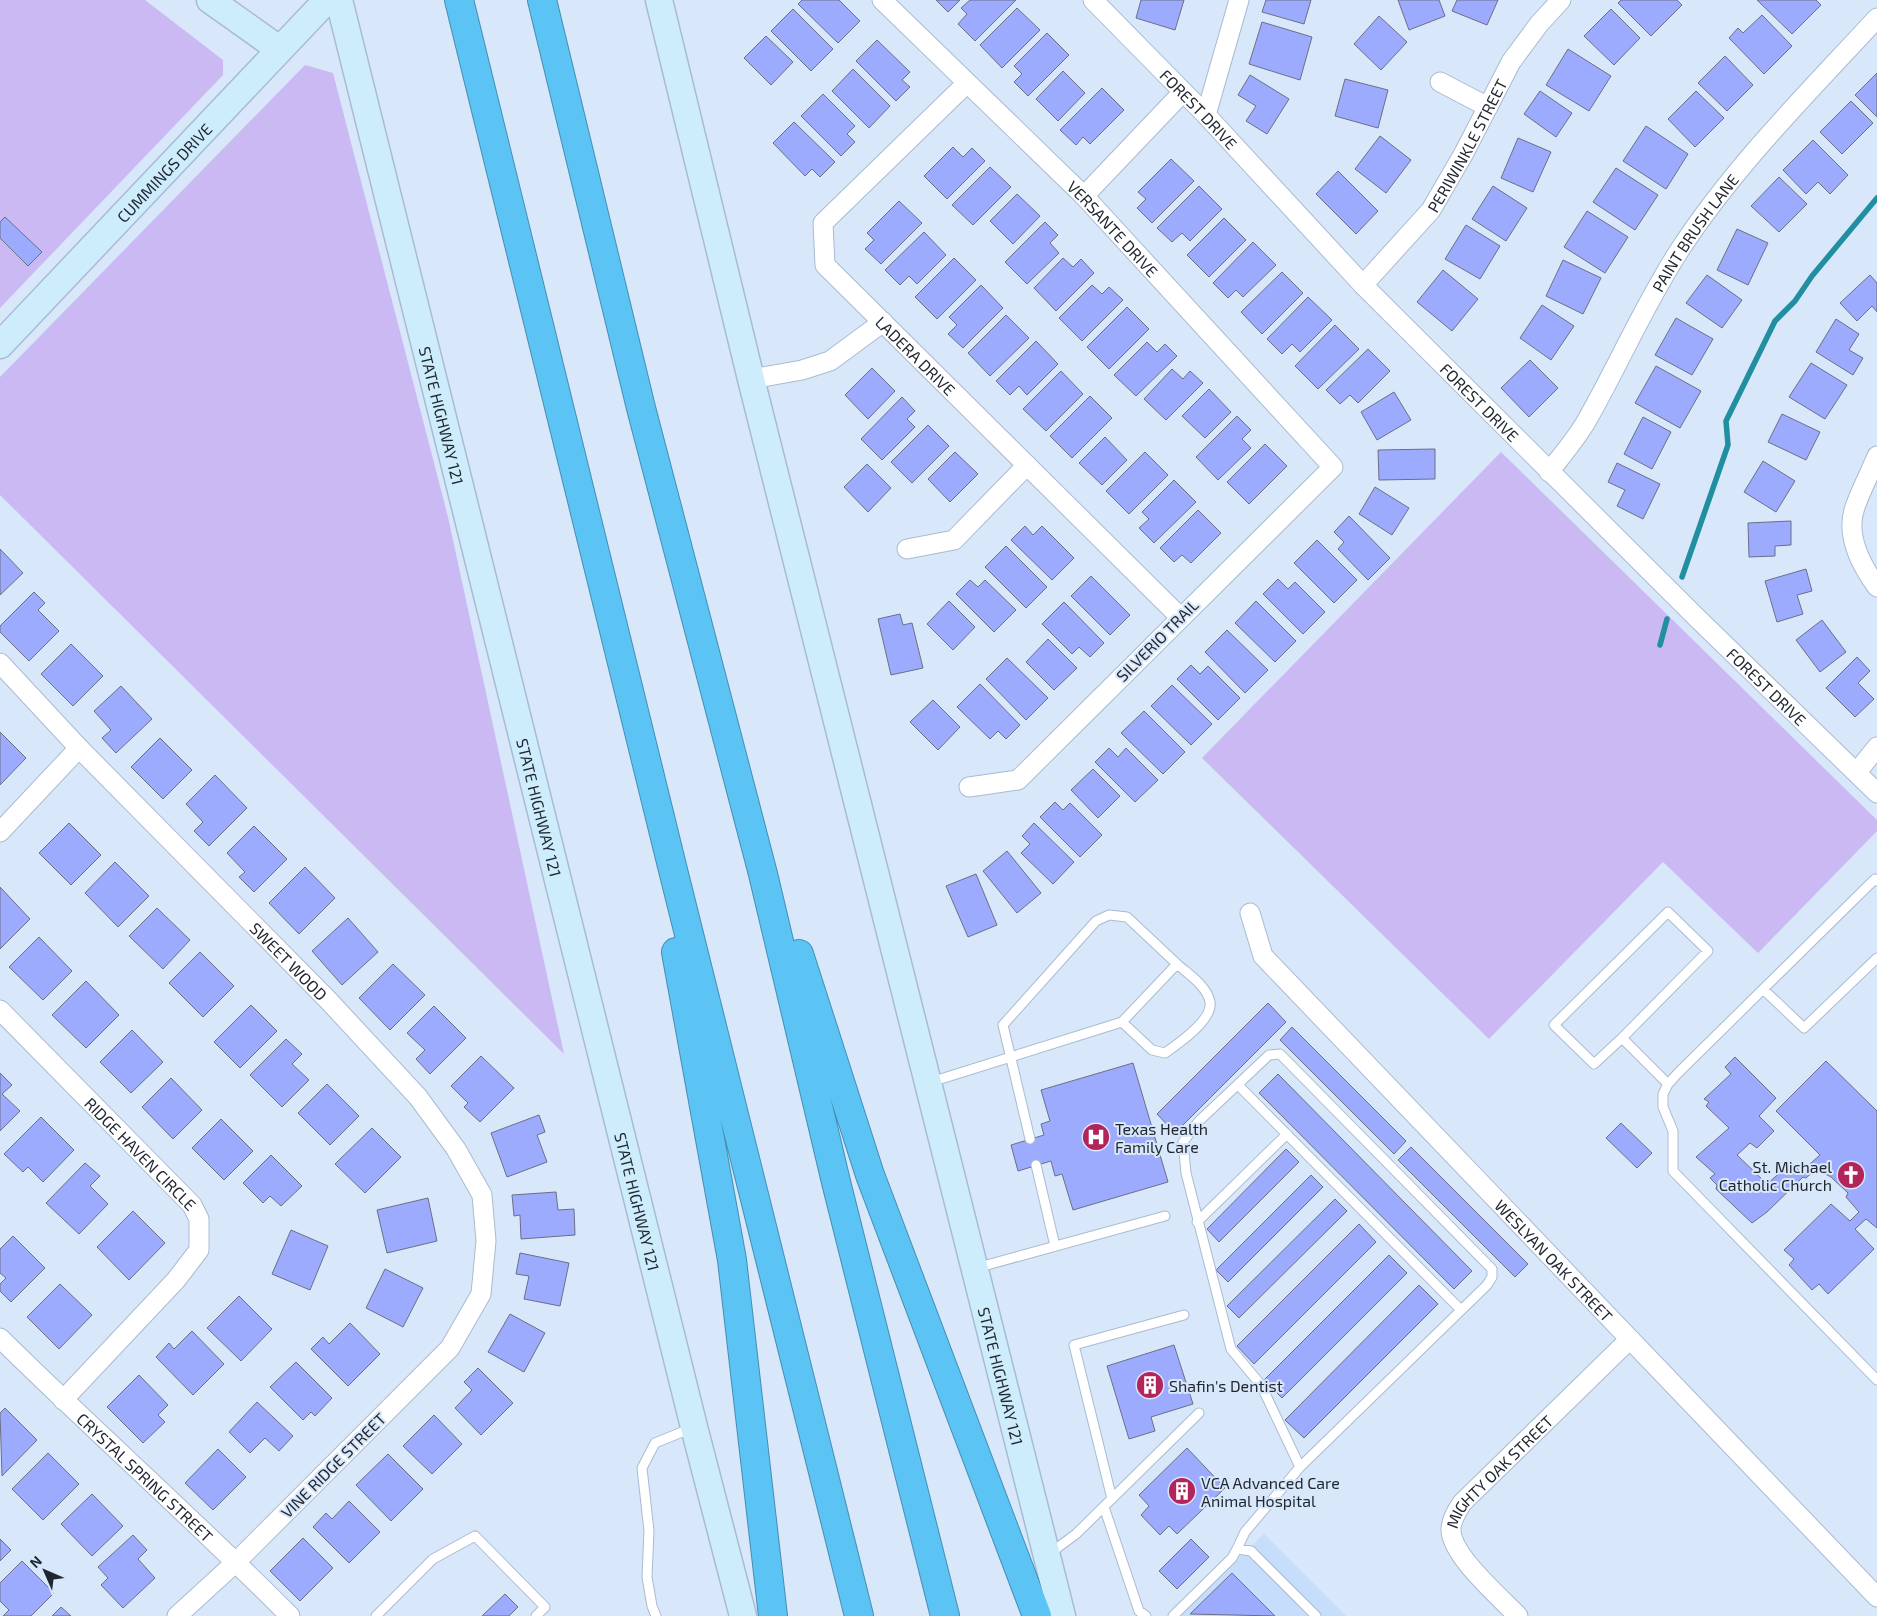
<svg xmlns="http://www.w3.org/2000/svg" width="1877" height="1616" viewBox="0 0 1877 1616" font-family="'Exo 2',sans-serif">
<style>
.built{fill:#c6defb}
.green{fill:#cab9f3}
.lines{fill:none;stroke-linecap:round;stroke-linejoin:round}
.stream{stroke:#228fa1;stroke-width:5.5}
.building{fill:#9dabff;stroke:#6a6f87}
.lane-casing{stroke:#a9bbd2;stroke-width:11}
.street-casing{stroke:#a9bbd2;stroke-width:21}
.secondary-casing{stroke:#a9bbd2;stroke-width:29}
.highway-casing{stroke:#478db0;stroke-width:30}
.lane{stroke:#fff;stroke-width:9}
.street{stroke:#fff;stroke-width:19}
.secondary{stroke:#ceedfc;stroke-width:26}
.highway{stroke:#5cc4f5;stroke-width:28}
.labels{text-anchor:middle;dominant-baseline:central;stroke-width:4;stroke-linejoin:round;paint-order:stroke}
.street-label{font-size:16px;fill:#1f262f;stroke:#d8e7fa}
.poi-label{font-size:16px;fill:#1f262f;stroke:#d8e7fa;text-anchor:start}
</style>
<rect width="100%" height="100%" fill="#d8e7fa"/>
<path class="built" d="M1264,1534l82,82h-168z"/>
<path class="green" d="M0,0h145l78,60v15l-223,233z
M305,65l28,8 115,444 116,537 -564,-559v-118z
M1501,452l376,368v11l-119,122 -95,-91 -174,177 -287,-281z"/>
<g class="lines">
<path class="stream" d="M1682,577l46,-132 -2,-24 49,-100 20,-20 17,-25 65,-78
M1660,645l7,-26"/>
</g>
<path class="building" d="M802,0h37l21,21 -22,22 -40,-39z
M936,0h24l-12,12z
M970,0h46l-41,41 -17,-17 9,-10 -6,-6z
M1141,0h43l-9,30 -39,-12z
M1266,0h45l-7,24 -42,-12z
M1398,0h41l6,16 -36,14z
M1457,0h41l-11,25 -35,-14z
M1621,0h56l5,5 -31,31 -33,-33z
M1757,0h59l5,5 -29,29z
M1017,8l23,22 -38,38 -22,-23z
M793,9l40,40 -22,22 -40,-40z
M1611,9l29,29 -26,27 -30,-29z
M1762,15l30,31 -28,28 -35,-36 9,-10 5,5z
M1379,16l28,26 -26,28 -27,-26z
M1262,22l50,15 -12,43 -51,-16z
M1047,33l22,22 -41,41 -14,-14 8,-8 -8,-8z
M766,36l27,26 -22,23 -27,-27z
M877,40l33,32 -8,8 8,7 -14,14 -40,-40z
M1568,49l43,27 -22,35 -43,-26z
M1725,56l28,29 -26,26 -29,-28z
M853,69l37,37 -21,22 -37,-37z
M1063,71l22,22 -27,28 -22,-22z
M1877,73v44l-22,-22z
M1250,75l39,24 -22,35 -21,-13 10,-15 -18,-11z
M1345,79l43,11 -10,38 -43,-12z
M1102,88l22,22 -34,34 -7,-7 -7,8 -16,-15z
M1540,91l32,22 -16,24 -32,-23z
M1696,91l28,27 -29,29 -27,-28z
M823,94l32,32 -8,8 8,8 -14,14 -40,-40z
M1851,101l22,22 -31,31 -22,-22z
M794,122l41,40 -15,15 -8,-8 -7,7 -32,-33z
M1646,126l42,28 -22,35 -43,-28z
M1380,136l31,24 -25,33 -31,-24z
M1518,138l33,14 -18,40 -32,-14z
M1813,140l35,35 -18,19 -12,-12 -12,12 -23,-24z
M953,147l10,10 9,-9 13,13 -38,38 -23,-23z
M1171,159l23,22 -42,42 -15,-15 9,-9 -8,-7z
M990,167l21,20 -38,38 -21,-20z
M1616,168l42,27 -23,35 -42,-28z
M1338,171l40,40 -22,23 -40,-40z
M1779,177l28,27 -28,28 -28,-26z
M1199,186l23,23 -32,32 -8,-8 -10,9 -15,-14z
M1493,186l34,22 -21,33 -34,-22z
M1017,194l23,22 -27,28 -23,-23z
M899,201l23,22 -41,41 -16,-15 9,-9 -7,-7z
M1587,211l41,26 -23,36 -41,-26z
M5,217l37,35 -14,14 -28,-28v-16z
M1224,218l22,22 -37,37 -22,-22z
M1045,222l13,13 -8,8 9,10 -32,31 -22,-22z
M1466,225l34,21 -20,33 -35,-20z
M1737,229l31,14 -20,42 -31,-15z
M924,232l22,23 -29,29 -8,-8 -9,9 -15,-15z
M1253,242l23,23 -33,32 -7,-7 -8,8 -15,-15z
M954,258l22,22 -39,39 -22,-22z
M1063,258l10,9 8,-8 13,14 -38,38 -22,-23z
M1563,260l38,18 -18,36 -37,-18z
M1443,270l35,29 -26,32 -35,-29z
M1282,272l21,21 -41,41 -21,-22z
M1707,275l35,25 -20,28 -36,-25z
M1870,275l7,8v29l-5,-6 -15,15 -17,-18z
M981,285l22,23 -40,40 -15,-14 9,-9 -8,-8z
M1092,285l10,9 7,-7 14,13 -41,41 -23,-23z
M1308,297l24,23 -32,32 -8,-8 -10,10 -15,-15z
M1542,305l32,21 -23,34 -31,-22z
M1127,307l22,22 -40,40 -22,-22z
M1006,315l23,23 -39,38 -22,-23z
M1676,318l37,21 -21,36 -37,-20z
M1836,319l23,15 -10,16 14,8 -10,17 -37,-23z
M1335,325l24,24 -41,40 -23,-23z
M1036,341l22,23 -31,31 -8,-9 -9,9 -14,-14z
M1147,342l10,10 8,-8 12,12 -41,40 -22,-21z
M1368,349l22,22 -32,32 -8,-8 -10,9 -14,-14z
M1530,360l28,28 -29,29 -28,-29z
M1811,363l36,22 -22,34 -36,-22z
M1656,366l45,25 -21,37 -45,-25z
M872,368l23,23 -27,28 -23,-24z
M1172,369l11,10 7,-8 13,12 -37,37 -22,-21z
M1061,371l22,23 -37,37 -23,-22z
M1209,389l22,23 -26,26 -23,-22z
M1394,392l17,28 -34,20 -16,-28z
M1090,396l22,22 -40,40 -22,-22z
M902,397l13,14 -8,8 8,8 -33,33 -21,-21z
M1782,414l38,18 -14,28 -38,-18z
M1237,416l14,14 -9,9 9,9 -33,32 -22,-23z
M1643,417l28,15 -19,37 -28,-15z
M928,425l21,21 -37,37 -21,-21z
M1105,437l22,23 -25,25 -23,-22z
M1265,444l22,22 -38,38 -22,-22z
M1435,449v30l-56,1 -1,-30z
M955,452l23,22 -28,28 -22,-23z
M1145,452l23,23 -39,39 -23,-23z
M1763,461l32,20 -19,31 -32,-20z
M1617,463l43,21 -17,35 -26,-13 8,-16 -17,-8z
M867,464l24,24 -23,24 -24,-25z
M1174,480l22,22 -42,41 -15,-15 10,-9 -7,-7z
M1375,487l34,21 -17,27 -33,-21z
M1198,510l23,23 -30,30 -9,-8 -8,7 -14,-14z
M1349,516l41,42 -22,22 -30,-31 6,-7 -10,-10z
M1791,521v24l-16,1v10l-26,1 -1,-34z
M1025,526l8,9 9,-9 32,32 -22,22 -41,-40z
M1317,540l40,40 -23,23 -40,-40z
M1006,546l41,41 -21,21 -41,-41z
M0,549l23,24 -23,22z
M1806,569l6,22 -15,4 6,19 -26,8 -12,-41z
M1091,576l39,39 -20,20 -39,-39z
M1278,579l10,10 7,-7 30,30 -22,22 -40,-40z
M970,580l8,7 7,-7 31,30 -22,22 -38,-38z
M34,592l11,11 -7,7 21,21 -30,30 -29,-29v-6z
M949,601l26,26 -22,23 -26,-26z
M1256,601l40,40 -21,21 -40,-39z
M1064,602l40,41 -14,14 -11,-10 -7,7 -30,-30z
M900,614l3,11 9,-2 11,45 -32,7 -13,-56z
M1822,620l24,32 -26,20 -24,-32z
M1227,630l41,40 -23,23 -40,-41z
M1048,639l29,29 -23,22 -28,-28z
M71,644l32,32 -30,30 -32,-32z
M1857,657l13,14 -12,12 16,16 -19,18 -29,-29z
M1007,658l41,40 -22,22 -40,-41z
M1191,665l9,9 8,-8 32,32 -22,22 -41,-41z
M980,684l40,41 -14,14 -8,-8 -8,8 -33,-32z
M1172,685l40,39 -21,21 -40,-39z
M121,686l31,33 -36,34 -14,-15 9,-8 -17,-19z
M933,700l27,27 -22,23 -28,-28z
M1144,711l41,41 -22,22 -42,-41z
M0,732l26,26 -26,27z
M160,738l32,32 -29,29 -32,-32z
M1109,748l9,9 8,-9 32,32 -23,22 -40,-40z
M1093,769l27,27 -22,22 -27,-28z
M215,775l32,33 -38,38 -15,-15 9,-9 -17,-18z
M1055,802l8,8 7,-7 32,32 -22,22 -40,-40z
M69,823l32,32 -30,30 -32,-32z
M1034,823l40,39 -21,22 -32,-31 9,-9 -8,-8z
M254,826l33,33 -33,33 -15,-15 6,-5 -18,-19z
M1007,851l34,42 -24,20 -34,-42z
M115,862l34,34 -31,31 -33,-34z
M305,867l30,31 -36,36 -30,-31z
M976,874l21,51 -29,12 -22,-51z
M0,887l30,32 -30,30z
M157,908l33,32 -27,29 -34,-33z
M348,918l30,34 -36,33 -30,-34z
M39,937l33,34 -29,29 -34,-33z
M200,952l34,34 -31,31 -34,-34z
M393,964l32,31 -35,35 -31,-32z
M86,981l33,34 -33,33 -34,-33z
M1268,1003l18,19 -111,111 -18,-19z
M251,1005l26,26 -37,37 -26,-26z
M434,1006l32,32 -36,36 -14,-15 9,-9 -18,-17z
M1292,1027l114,114 -12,13 -114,-114z
M132,1030l31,32 -32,31 -31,-31z
M286,1039l16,15 -10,10 17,16 -27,27 -32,-32z
M481,1056l33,32 -34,34 -16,-15 4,-4 -17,-17z
M1735,1057l41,41 -17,18 15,15 -17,17 -7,-5 -13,12 30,29 24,-21 10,9 19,-17 -44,-44 50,-50 51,50v117l-11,-9 -11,10 19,20 -46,45 -9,-10 -7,6 -23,-25 5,-6 -10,-9 47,-46 19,17 9,-9 -13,-15 2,-4 -17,-16 -15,-8 -10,9 -3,-1 -36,35 -15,11 -36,-34 1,-4 -7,-7 5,-4 -19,-17 33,-29 -23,-22 3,-4 -5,-3 27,-25 -6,-7z
M1133,1063l35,119 -95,28 -11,-36 -7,2 -4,-15 -33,10 -7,-26 33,-10 -3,-11 9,-3 -9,-31z
M0,1073l12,12 -10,9 18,17 -20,20z
M1278,1074l194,197 -18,18 -195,-196z
M171,1078l31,32 -29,29 -31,-32z
M327,1084l32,32 -29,29 -32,-32z
M539,1115l6,17 -8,3 10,27 -40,15 -16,-44z
M41,1117l33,33 -31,32 -15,-15 -5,5 -19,-18z
M221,1119l32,32 -29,29 -32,-32z
M1621,1123l31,30 -15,15 -31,-30z
M372,1128l29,29 -36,36 -30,-29z
M1411,1147l117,117 -13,13 -117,-117z
M1286,1149l13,13 -80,80 -12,-13z
M271,1155l31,31 -21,20 -11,-10 -7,7 -20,-20z
M85,1163l15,13 -10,10 18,18 -29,30 -33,-31z
M1311,1175l12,12 -95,95 -12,-12z
M556,1192l2,18 16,-1 1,26 -54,4 -1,-24 -6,1 -2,-21z
M428,1198l9,43 -50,12 -10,-43z
M1335,1199l12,12 -108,107 -12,-12z
M133,1211l32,32 -36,37 -32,-33z
M1359,1224l17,18 -122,122 -17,-18z
M291,1230l37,16 -18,44 -38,-16z
M13,1236l32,32 -34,34 -11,-11v-7l6,-6 -6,-5v-24z
M520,1253l49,10 -9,43 -36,-7 5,-23 -13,-2z
M1389,1255l18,18 -125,125 -18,-18z
M385,1269l38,19 -20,39 -37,-19z
M60,1284l32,31 -33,34 -32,-32z
M1419,1285l19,19 -134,134 -19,-18z
M239,1296l33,33 -31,32 -34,-33z
M510,1314l35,19 -21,39 -36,-20z
M350,1323l30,31 -32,32 -37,-37 12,-12 6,7z
M192,1331l32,33 -31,31 -37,-38 13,-14 5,6z
M1174,1345l19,59 -42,13 4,14 -26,8 -22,-73z
M296,1362l36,36 -17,18 -4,-4 -8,8 -33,-33z
M478,1368l35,35 -32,32 -26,-27 17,-18 -8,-8z
M139,1375l29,30 -10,10 7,7 -22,21 -36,-36z
M257,1402l36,34 -14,15 -14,-13 -15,15 -21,-21z
M5,1408l32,32 -35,36 -2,-63z
M434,1415l28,29 -30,30 -29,-28z
M1187,1448l38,40 -48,46 -8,-8 -9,9 -19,-20 8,-9 -10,-11z
M218,1449l28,28 -33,33 -28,-27z
M48,1453l31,31 -36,36 -31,-31z
M388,1454l35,35 -32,32 -35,-36z
M92,1494l31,32 -31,30 -31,-32z
M349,1501l31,31 -31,31 -36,-36 13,-14 6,6z
M133,1535l14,15 -9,9 17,19 -32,30 -22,-23 7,-7 -10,-11z
M303,1538l30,30 -33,33 -30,-30z
M0,1539l11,11 -11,11z
M1191,1539l18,18 -32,32 -18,-18z
M22,1561l32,32 -23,23h-28l6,-6 -9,-9v-18z
M1232,1573l43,43 -85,-2z
M505,1594l13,13 -9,9h-27z
M61,1607l10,9h-19z"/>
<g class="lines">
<defs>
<path id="lane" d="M1877,881l-2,-2 -197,194 -10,11 -5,10v13l10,24v40l204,209
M1763,989l41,39 73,-70
M1122,1022l30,28 13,3c13,-9 48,-33 45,-51 -3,-16 -22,-28 -33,-38
M1622,1038l86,-87 -40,-39 -114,113 40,39 28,-26 46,46
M931,1082l191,-60 55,-58 -50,-47 -18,-2 -13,6 -93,104 27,114
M1238,1085l223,225
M1036,1165l19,81
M1197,1222l90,-88
M976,1268l189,-52
M1112,1499l-38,-154 110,-30
M1104,1507l35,104 7,5
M1237,1549l8,-17 55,-65 -39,-82 -30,-36 -45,-176 -3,-31 16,-21 70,-66 11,-1 212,215v8l-5,8 -187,182
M1049,1554l27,-20 123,-121
M376,1616l57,-57 42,-23 70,71 -9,9
M656,1616l-4,-10 -5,-29 2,-46 -7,-63 13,-25 37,-15
M1173,1616l59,-58 5,-9 14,2 65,65"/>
<g id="street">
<path id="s1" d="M882,0l202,196 249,271 -315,313 -49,7"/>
<path id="s2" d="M1093,0l113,115 157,170 332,331 182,177"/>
<path d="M1440,82l48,25"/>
<path id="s3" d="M967,83l-144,140 2,42 355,352"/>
<path d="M1206,115l33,-115"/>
<path d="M1084,196l99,-104"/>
<path id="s4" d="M1363,285l68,-75 33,-57 47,-91 28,-38 22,-24"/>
<path d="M751,379l51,-9 28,-9 53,-39"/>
<path d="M1877,456c-7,17 -16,34 -22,51 -10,28 6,58 22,80"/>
<path id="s5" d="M1549,472c13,-17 28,-34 38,-52 32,-56 57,-115 92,-169 56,-86 129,-158 198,-233"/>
<path d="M907,549l47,-9 73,-75"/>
<path id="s6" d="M0,663l79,85 249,252 90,97 38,52 26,46 4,46 -5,53 -31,54 -214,214 -59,54"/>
<path d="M1857,772l20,-25"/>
<path d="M0,832l79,-84"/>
<path id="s7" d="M1250,913l13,43 614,641"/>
<path id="s8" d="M0,1010l192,195 7,14v31l-23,30 -113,120"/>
<path id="s9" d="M0,1338c95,94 196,183 290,278"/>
<path id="s10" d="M1518,1616c-17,-18 -69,-62 -67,-88 1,-10 6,-17 11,-25l168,-164"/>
</g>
<g id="secondary">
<path d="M210,0l69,49"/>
<path id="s11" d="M339,0l355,1427 49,189"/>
<path id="s12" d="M659,0l92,379 311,1237"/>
<path id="s13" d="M0,345l327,-345"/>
</g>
<path id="highway" d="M459,0l213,866 187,750
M542,0l99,408 122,466 73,308 109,434
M676,952l56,308 41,356
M799,954l71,221 167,441"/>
</defs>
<use href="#lane" class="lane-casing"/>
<use href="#street" class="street-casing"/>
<use href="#secondary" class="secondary-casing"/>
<use href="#highway" class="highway-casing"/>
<use href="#lane" class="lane"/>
<use href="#street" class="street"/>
<use href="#secondary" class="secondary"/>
<use href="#highway" class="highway"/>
</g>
<defs>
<symbol id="hospital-disc" viewBox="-11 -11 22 22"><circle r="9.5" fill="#b2245a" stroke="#d8e7fa"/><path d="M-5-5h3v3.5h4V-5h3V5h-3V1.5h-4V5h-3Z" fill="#fff"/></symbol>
<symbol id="church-disc" viewBox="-11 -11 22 22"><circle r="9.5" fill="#b2245a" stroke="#d8e7fa"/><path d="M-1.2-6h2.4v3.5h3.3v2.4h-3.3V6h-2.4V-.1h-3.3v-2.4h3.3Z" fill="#fff"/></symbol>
<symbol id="building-disc" viewBox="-11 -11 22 22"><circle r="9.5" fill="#b2245a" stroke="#d8e7fa"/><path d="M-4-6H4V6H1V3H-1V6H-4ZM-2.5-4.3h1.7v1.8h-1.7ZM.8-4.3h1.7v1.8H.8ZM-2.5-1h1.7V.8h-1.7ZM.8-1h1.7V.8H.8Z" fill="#fff"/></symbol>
</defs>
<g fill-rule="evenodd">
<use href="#hospital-disc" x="1080" y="1121" width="32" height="32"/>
<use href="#church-disc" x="1835" y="1159" width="32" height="32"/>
<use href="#building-disc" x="1134" y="1369" width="32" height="32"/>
<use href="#building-disc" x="1166" y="1475" width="32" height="32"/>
</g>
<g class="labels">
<g class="street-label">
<text stroke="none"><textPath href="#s2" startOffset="152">FOREST DRIVE</textPath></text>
<text stroke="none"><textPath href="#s4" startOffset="175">PERIWINKLE STREET</textPath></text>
<text stroke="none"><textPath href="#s13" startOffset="238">CUMMINGS DRIVE</textPath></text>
<text stroke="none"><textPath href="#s1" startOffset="325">VERSANTE DRIVE</textPath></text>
<text stroke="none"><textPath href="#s5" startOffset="281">PAINT BRUSH LANE</textPath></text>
<text stroke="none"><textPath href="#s3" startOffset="371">LADERA DRIVE</textPath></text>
<text stroke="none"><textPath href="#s2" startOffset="558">FOREST DRIVE</textPath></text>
<text stroke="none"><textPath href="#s11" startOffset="428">STATE HIGHWAY 121</textPath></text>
<text transform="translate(1157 640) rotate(-45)">SILVERIO TRAIL</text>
<text stroke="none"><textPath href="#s2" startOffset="962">FOREST DRIVE</textPath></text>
<text stroke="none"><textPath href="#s11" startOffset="832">STATE HIGHWAY 121</textPath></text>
<text stroke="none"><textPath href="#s6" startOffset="415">SWEET WOOD</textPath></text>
<text stroke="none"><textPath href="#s8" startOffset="201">RIDGE HAVEN CIRCLE</textPath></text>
<text stroke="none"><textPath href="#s11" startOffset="1238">STATE HIGHWAY 121</textPath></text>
<text stroke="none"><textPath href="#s7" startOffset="466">WESLYAN OAK STREET</textPath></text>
<text stroke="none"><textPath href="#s12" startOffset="1418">STATE HIGHWAY 121</textPath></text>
<text transform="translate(333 1465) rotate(-45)">VINE RIDGE STREET</text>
<text stroke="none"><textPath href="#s10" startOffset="188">MIGHTY OAK STREET</textPath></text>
<text stroke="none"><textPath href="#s9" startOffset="201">CRYSTAL SPRING STREET</textPath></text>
</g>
<g class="poi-label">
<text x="1115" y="1128">Texas Health<tspan x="1115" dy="18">Family Care</tspan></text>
<text x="1832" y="1166" text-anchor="end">St. Michael<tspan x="1832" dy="18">Catholic Church</tspan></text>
<text x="1169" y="1385">Shafin's Dentist</text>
<text x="1201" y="1482">VCA Advanced Care<tspan x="1201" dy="18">Animal Hospital</tspan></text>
</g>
</g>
<g transform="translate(45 1571) rotate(315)" stroke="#d8e7fa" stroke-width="4" paint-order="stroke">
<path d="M0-4L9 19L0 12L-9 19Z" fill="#1f262f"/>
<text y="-8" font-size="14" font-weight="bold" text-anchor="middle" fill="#1f262f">N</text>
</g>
</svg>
